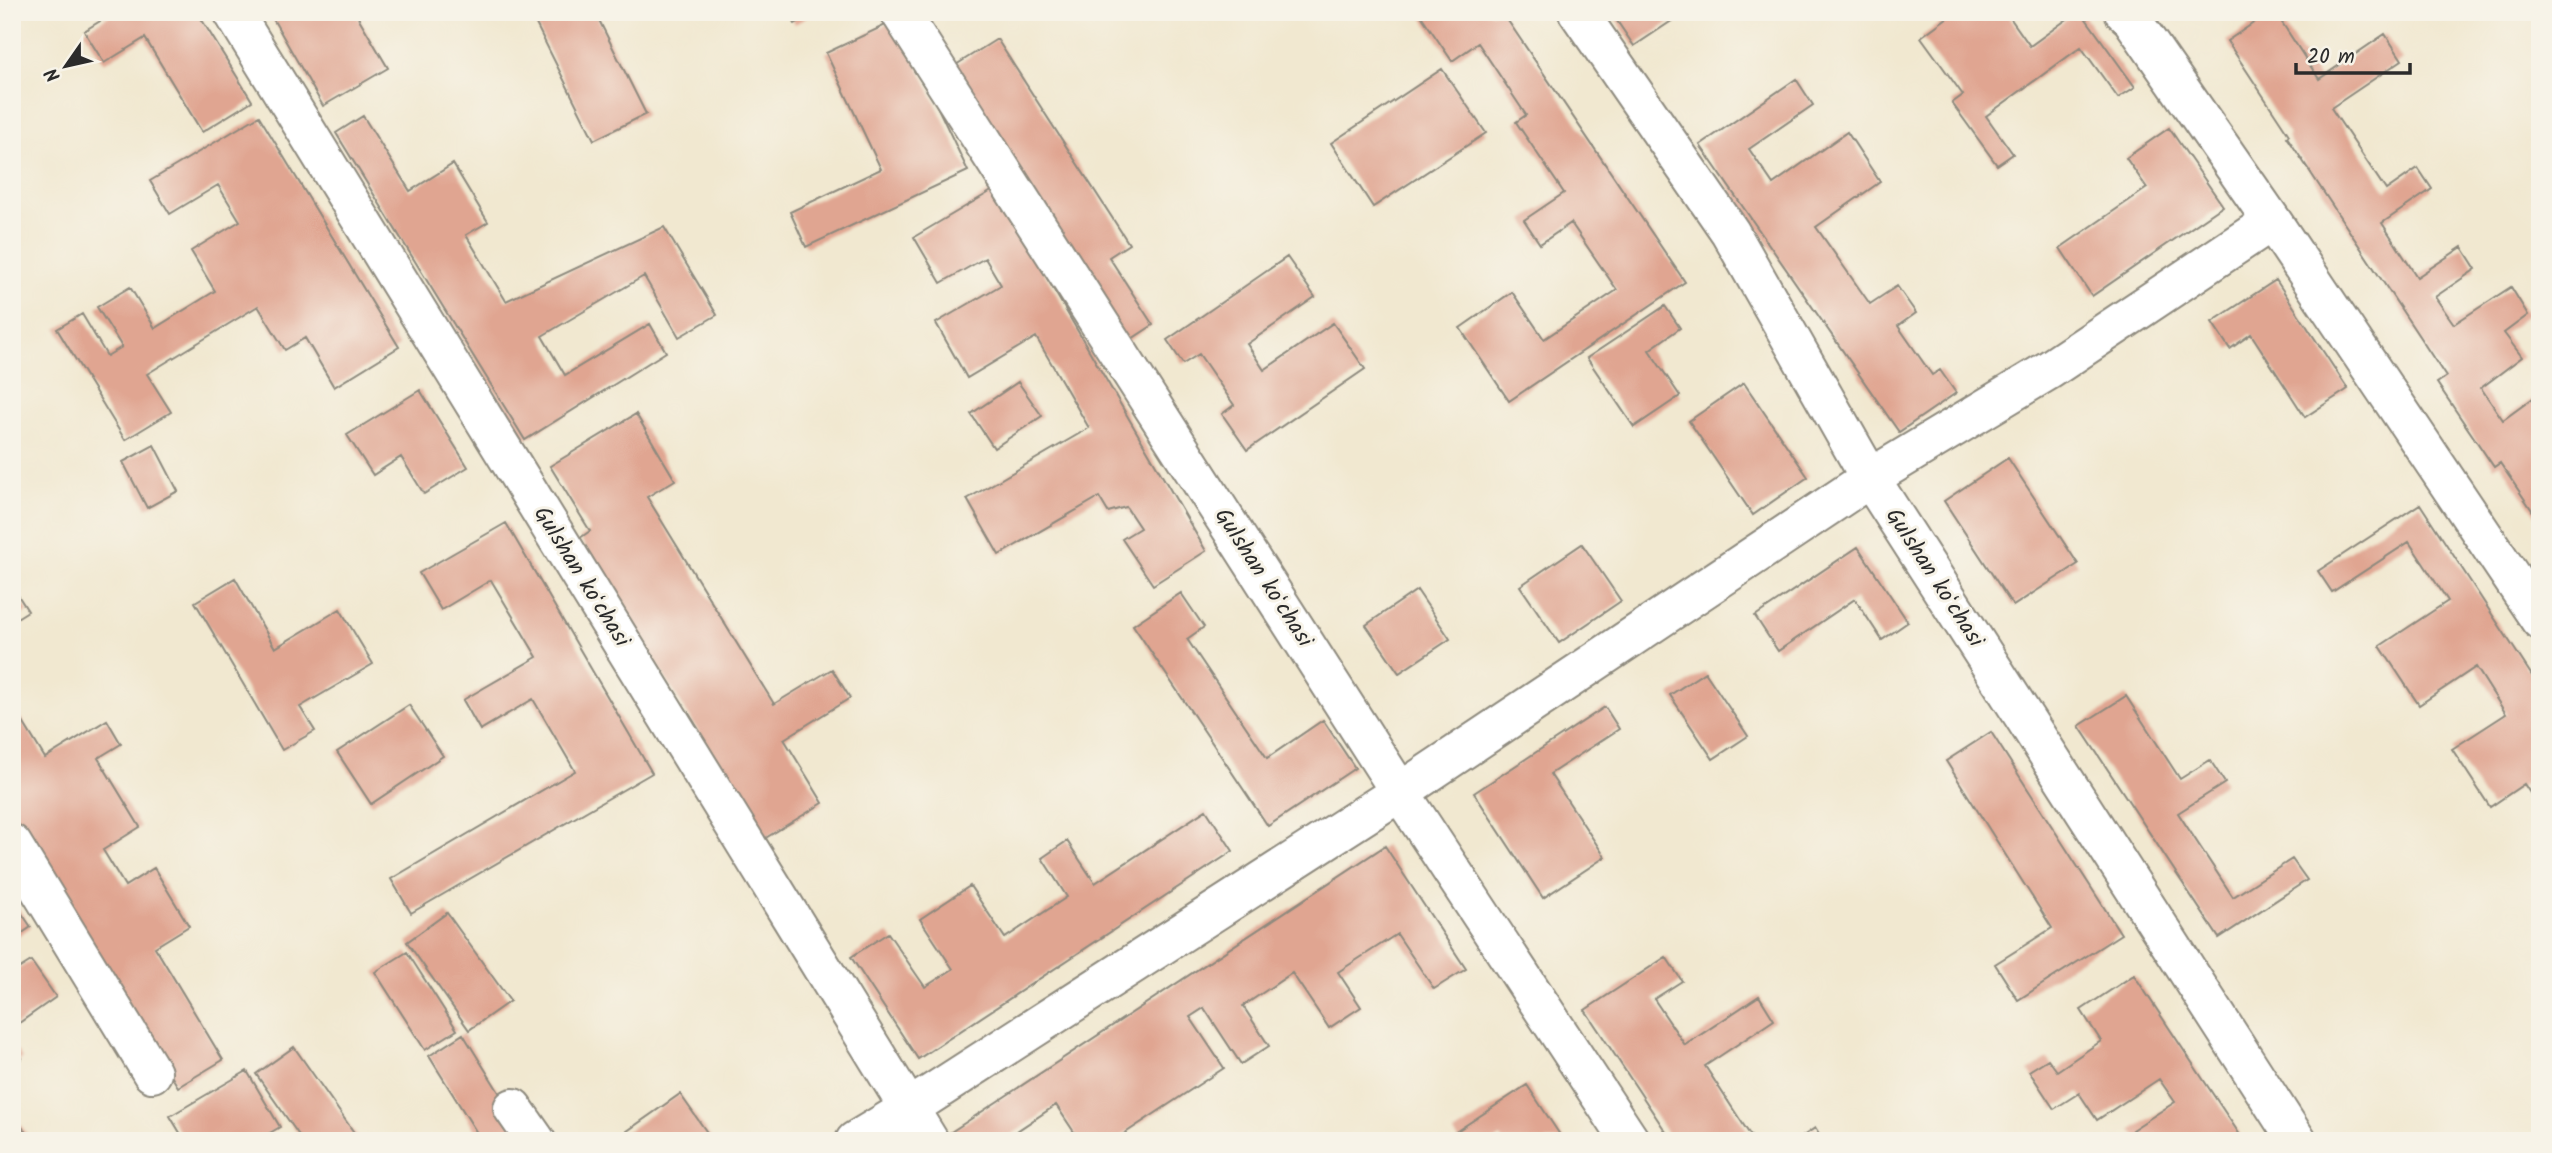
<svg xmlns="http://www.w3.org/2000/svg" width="2552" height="1153" viewBox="0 0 2552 1153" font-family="Kalam,sans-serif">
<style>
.building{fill:#e0a591}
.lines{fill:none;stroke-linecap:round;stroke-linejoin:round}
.minor-casing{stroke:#8e8a7e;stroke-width:42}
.minor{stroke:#fff;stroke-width:38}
.labels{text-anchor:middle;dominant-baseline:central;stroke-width:6;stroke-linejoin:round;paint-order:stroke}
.street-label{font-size:23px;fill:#2b2b2b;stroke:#f7f3e8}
</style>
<rect width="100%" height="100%" fill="#f7f3e8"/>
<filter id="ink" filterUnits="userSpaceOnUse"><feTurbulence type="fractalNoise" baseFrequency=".0143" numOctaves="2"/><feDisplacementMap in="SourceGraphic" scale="14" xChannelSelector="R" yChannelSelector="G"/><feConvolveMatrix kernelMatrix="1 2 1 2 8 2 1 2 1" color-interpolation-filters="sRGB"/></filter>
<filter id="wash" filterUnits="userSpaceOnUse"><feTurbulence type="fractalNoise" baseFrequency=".00686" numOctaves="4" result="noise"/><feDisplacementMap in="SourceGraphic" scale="28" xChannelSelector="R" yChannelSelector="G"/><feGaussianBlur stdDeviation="1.57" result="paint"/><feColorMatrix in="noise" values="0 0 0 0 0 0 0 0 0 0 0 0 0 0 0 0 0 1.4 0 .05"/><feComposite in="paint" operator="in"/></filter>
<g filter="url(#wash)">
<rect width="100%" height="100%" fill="#f1e8d0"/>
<g id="blocks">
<path class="building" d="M115,12h82l55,89 -50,31 -57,-94 -41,25 -20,-32z
M269,12h86l33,56 -65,38z
M544,12h51l51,102 -52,26 -61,-122z
M788,12h28l-21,12z
M1424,12h78l183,270 -176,119 -49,-73 52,-36 32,47 73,-49 -46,-67 -31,21 -16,-24 40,-27 -48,-71 10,-7 -48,-72 -26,18 -32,-47z
M1611,12h74l-51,34z
M1955,12h51l24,34 47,-34h4l54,75 -17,11 -37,-51 -95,69 27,38 -16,11 -45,-62 11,-8 -42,-58z
M2270,12h5l44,67 66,-45 17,26 -71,48 55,82 32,-22 14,21 -50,34 35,54 45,-30 14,22 -41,28 19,27 57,-37 17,28 -24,18 18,24 -41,31 22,32 37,-27v129l-40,-59 -6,4 -57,-84 9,-6 -159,-240 2,-2 -62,-94z
M896,20l72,151 -162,76 -16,-35 91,-43 -55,-116z
M997,39l132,205 -20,13 44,68 -26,17 -176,-274z
M1442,69l44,64 -113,74 -42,-64z
M1796,79l17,26 -64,44 24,35 74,-52 33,50 -64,45 54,77 27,-18 19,27 -18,13 34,49 8,-5 16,23 -57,39 -199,-287z
M259,116l140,231 -65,40 -29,-49 -20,12 -27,-44 -111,68 24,38 -46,28 -68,-111 25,-15 25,42 15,-9 -25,-40 33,-20 25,41 60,-37 -24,-40 49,-30 -22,-36 -48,29 -20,-33z
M363,116l47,75 43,-27 35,58 -22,13 40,66 158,-74 53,88 -38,22 -35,-61 -102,60 23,39 85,-51 16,28 -141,88 -189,-307z
M2169,128l54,78 -131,90 -32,-48 87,-60 -21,-30z
M995,189l211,362 -53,34 -31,-46 18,-11 -14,-21 -18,5 -9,-15 -100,58 -32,-56 122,-71 -53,-91 -69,41 -31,-55 65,-38 -16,-27 -44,25 -27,-46z
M1287,257l28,40 -68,47 17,26 69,-47 32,46 -118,81 -25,-36 12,-9 -35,-51 -16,10 -16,-24z
M2276,280l72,109 -43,28 -54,-83 -21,15 -18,-27z
M1665,306l15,22 -31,22 31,46 -46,31 -47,-69z
M1018,382l24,34 -48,32 -23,-34z
M1744,383l64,94 -55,38 -64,-94z
M420,390l48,77 -44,27 -23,-37 -28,18 -26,-40z
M636,414l39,66 -28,17 127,207 58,-35 18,29 -66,41 39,64 -59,36 -184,-301 10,-7 -40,-65z
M154,445l24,46 -31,17 -24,-46z
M2008,458l70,106 -65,42 -69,-105z
M2420,504l120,184v120l-16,-24 -34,23 -38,-58 54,-35 -30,-47 -57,38 -39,-59 68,-45 -39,-59 -77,50 -14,-21z
M506,523l146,250 -241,140 -20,-34 184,-108 -42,-72 -53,31 -17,-30 74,-43 -46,-77 -50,30 -22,-37z
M1582,544l39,57 -62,42 -39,-57z
M1858,547l50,75 -26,18 -27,-41 -77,52 -23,-35z
M235,578l40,70 65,-39 33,55 -73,43 15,24 -33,19 -87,-148z
M12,586l16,25 -16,10z
M1417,590l33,49 -51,34 -33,-48z
M1181,593l23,34 -17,12 80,119 56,-38 32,48 -87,58 -135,-201z
M1705,672l43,64 -35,23 -43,-64z
M2126,696l54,83 30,-19 15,23 -47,30 55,84 59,-38 15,21 -88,58 -140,-212z
M12,704l33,54 62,-38 14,24 -23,14 42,69 -37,23 22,36 29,-18 35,58 -34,21 68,113 -45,27 -166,-272z
M409,705l34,51 -72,48 -34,-52z
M1605,707l14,22 -69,45 55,83 -62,41 -69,-105z
M1991,732l130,202 -103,66 -23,-36 57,-36 -106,-167z
M1206,810l27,41 -315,208 -67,-102 37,-24 37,54 28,-18 -33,-50 50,-33 35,52 62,-41 -25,-39 25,-17 28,42z
M1385,846l81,123 -32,20 -37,-55 -59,38 23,35 -32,21 -37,-55 -49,33 26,40 -28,18 -37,-56 -14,9 34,51 -111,73h-33l-24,-36 -54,36h-49l-5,-7z
M12,899l19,28 -19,13z
M447,913l63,88 -41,29 -62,-88z
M407,952l50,78 -32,20 -50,-78z
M1666,957l16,24 -28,18 31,46 74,-49 15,24 -69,46 49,75h-82l-87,-131z
M31,961l25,36 -44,31v-55z
M2134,975l37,56 73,110h-105l-7,-11 43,-28 -16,-23 -62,41 -18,-27 -25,16 -25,-38 19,-12 9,12 44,-30 -20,-31z
M463,1034l66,107h-47l-53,-85z
M12,1044l10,14 -10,7z
M294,1047l66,94h-57l-47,-67z
M247,1071l33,56 -24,14h-71l-15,-25z
M1527,1085l37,56h-61l-2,-4 -6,4h-35l-6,-8z
M680,1094l33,47h-100z
M12,1113l15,21 -9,7h-6z
M1815,1128l8,13h-27z"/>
</g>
</g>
<g filter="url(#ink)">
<use href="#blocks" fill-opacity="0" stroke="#8e8a7e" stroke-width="2"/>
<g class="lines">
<defs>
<path id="minor" d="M233,12l696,1129
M900,12l500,780 230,349
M1578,12l152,220 140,246 427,663
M2124,12l7,6 141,203 268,399
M12,844l140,229
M513,1108l23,33
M855,1141l53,-32 492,-317 470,-314 179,-108 223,-149"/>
</defs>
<use href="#minor" class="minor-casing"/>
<use href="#minor" class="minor"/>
</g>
</g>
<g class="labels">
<g class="street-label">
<text transform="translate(581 577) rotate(58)">Gulshan koʻchasi</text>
<text transform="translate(1263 578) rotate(57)">Gulshan koʻchasi</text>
<text transform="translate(1934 578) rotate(57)">Gulshan koʻchasi</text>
</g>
</g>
<rect width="2552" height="1153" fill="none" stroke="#f7f3e8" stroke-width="42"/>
<g transform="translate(66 66) rotate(236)" stroke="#f7f3e8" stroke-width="5" paint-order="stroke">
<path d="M0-5L12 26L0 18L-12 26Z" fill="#2b2b2b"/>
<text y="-10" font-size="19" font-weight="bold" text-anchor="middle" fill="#2b2b2b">N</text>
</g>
<path d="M2296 63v10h114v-10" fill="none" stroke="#2b2b2b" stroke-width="3.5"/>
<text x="2307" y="63" font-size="21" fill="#2b2b2b" stroke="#f7f3e8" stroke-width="5" paint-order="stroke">20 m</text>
</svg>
